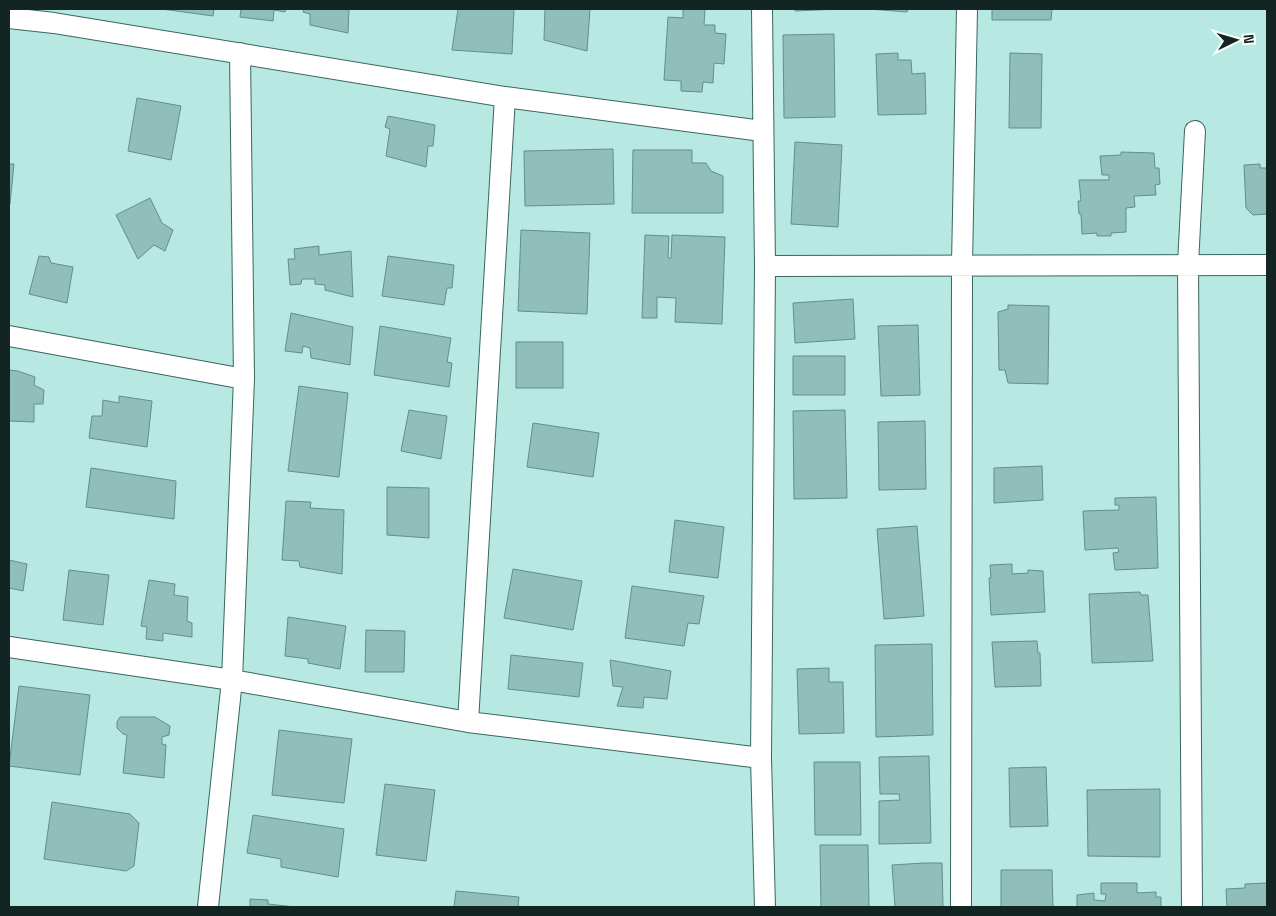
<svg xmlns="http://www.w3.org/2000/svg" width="1276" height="916" viewBox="0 0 1276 916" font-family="'Space Grotesk',sans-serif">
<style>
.building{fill:#90bfb9;stroke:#618f89}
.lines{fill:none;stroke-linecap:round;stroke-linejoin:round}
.minor-casing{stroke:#396660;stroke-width:22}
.minor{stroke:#fff;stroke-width:20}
</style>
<rect width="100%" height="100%" fill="#b7e8e1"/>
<path class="building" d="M162,9h52l-1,7z
M241,9h45l-1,3 -11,-2 -1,11 -33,-4z
M304,9h45l-1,24 -38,-8v-11l-7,-2z
M458,9h56l-2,45 -60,-4z
M545,9h45l-3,42 -43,-11z
M683,9h22l-1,16h11v8l11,1 -2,30 -10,-1 -1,20 -10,-1 -1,10 -21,-1v-10l-17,-1 4,-63 15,1z
M795,9h44l-44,2z
M869,9h39l-1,3z
M992,9h60l-1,11h-59z
M834,34l1,83 -51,1 -1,-83z
M898,53v7h13l1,14 13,-1 1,41 -48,1 -2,-61z
M1010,53l32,1 -1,74h-32z
M137,98l44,8 -10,54 -43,-9z
M388,116l47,9 -2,21h-5l-2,21 -40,-11 4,-27 -5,-2z
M795,142l47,3 -4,82 -47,-3z
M613,149l1,55 -89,2 -1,-55z
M633,150h59v13h14l5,8 12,5v37h-91z
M1121,152l33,1 1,15h4l1,16 -5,1 1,10 -22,1 1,11 -9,1v24l-15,1v3h-14v-3l-15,1 -1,-20h-2l-1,-13h3l-2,-21h30v-5h-7l-2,-19 21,-1z
M9,164h5l-4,40h-1z
M1260,164v4h7v46l-14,1 -7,-7 -2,-43z
M150,198l12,25 11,7 -8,21 -11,-6 -16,14 -22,-44z
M521,230l69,3 -3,81 -69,-3z
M645,235l24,1 -1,22h3l1,-23 53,2 -3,87 -47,-2 1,-24 -19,-1v21h-15z
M319,246v9l32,-4 2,46 -28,-7v-5l-10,-1v-5h-13l-1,5 -11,1 -2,-26h7l-1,-10z
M39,256l10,1 2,6 22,4 -6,36 -38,-9z
M388,256l66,9 -2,23h-5l-3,17 -62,-9z
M853,299l2,40 -60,4 -2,-40z
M1008,305l41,1 -1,78 -40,-1 -3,-13h-6l-1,-58 10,-3z
M291,313l62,14 -3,38 -39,-7 -1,-10 -7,-2 -1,7 -17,-2z
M918,325l2,70 -39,1 -3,-70z
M380,326l71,12 -4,24 5,1 -3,24 -75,-12z
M516,342h47v46h-47z
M793,356h52v39h-52z
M9,370l9,1 17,6 -1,8 10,5 -1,14h-9v18l-25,-1z
M299,386l49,7 -9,84 -51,-6z
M119,396l33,5 -5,46 -58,-9 3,-22h10l1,-16 16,3z
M409,410l38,6 -6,43 -40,-8z
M845,410l2,88 -53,1 -1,-88z
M925,421l1,68 -47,1 -1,-68z
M533,423l66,10 -6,44 -66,-10z
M1042,466l1,34 -49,3v-35z
M91,468l85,13 -2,38 -88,-12z
M387,487l42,1v50l-42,-3z
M1156,497l2,71 -43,2 -2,-17 6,-1 -1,-4 -33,2 -2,-39 36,-1v-5h-4v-7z
M286,501l25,1 -1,6 34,2 -2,64 -42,-7 -1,-6 -17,-1z
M675,520l49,7 -6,51 -49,-6z
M917,526l7,90 -40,3 -7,-90z
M9,560l18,4 -4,27 -14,-3z
M1012,564v10l16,-1v-3l15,1 2,41 -54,3 -2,-37h2l-1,-13z
M513,569l69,12 -9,49 -69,-12z
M69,570l40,5 -6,50 -40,-5z
M149,580l26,4 -1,11 14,2 -1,24 5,2v14l-29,-4v8l-17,-2 1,-12 -6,-1z
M632,586l72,10 -5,28 -11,-1 -4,23 -59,-8z
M1140,592l1,3h7l5,66 -61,2 -3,-69z
M288,617l58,9 -6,43 -32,-6v-4l-23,-3z
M366,630l39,1 -1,41h-39z
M1037,641l1,12h2l1,33 -46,1 -3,-45z
M932,644l1,91 -57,2 -1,-92z
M511,655l72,8 -4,34 -71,-8z
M610,660l61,11 -4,28 -23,-2 -1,11 -26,-2 6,-19 -10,-1z
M829,668v14h14l1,51 -45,1 -2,-65z
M19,686l71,9 -10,80 -71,-9z
M120,717h35l15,9 -1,9 -7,2v7l4,1 -2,33 -41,-5 4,-38 -4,-1 -6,-6v-6z
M279,730l73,9 -8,64 -72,-8z
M929,756l2,87 -52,1v-43l21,-1 -1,-6h-19l-1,-37z
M814,762h46l1,73h-46z
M1046,767l2,59 -38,1 -1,-59z
M385,784l50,6 -9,71 -50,-6z
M1160,789v68l-72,-1 -1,-66z
M52,802l78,12 9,9 -5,43 -8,5 -82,-12z
M253,815l91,14 -6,48 -57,-10v-8l-34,-6z
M820,845h48l1,62h-48z
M924,863h18l1,44h-48l-3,-42z
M1001,870h51l1,37h-52z
M1101,883h36v10l19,-1v5h5v10h-84v-12l17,-2v7l11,1 1,-7h-5z
M1267,883v24h-40l-1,-18 19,-1v-4z
M456,891l63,6 -1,10h-64z
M250,899l18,1v4l27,3h-45z"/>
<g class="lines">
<defs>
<path id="minor" d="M762,9l3,257 -4,492 4,149
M9,18l45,5 451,74 257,34
M765,266l502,-1
M9,336l235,43
M9,647l223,33 236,42 293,36
M468,722l37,-625
M208,907l24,-227 12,-301 -4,-326
M961,907l1,-643 5,-255
M1192,907l-4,-643 7,-133"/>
</defs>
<use href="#minor" class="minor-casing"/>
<use href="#minor" class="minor"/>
</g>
<rect width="1276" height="916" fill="none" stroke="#122522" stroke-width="20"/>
<g transform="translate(1236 40) rotate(85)" stroke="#fafffe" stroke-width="4" paint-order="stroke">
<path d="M0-4L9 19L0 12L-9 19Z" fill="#122522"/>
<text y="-8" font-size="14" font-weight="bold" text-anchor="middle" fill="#122522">N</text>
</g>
</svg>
